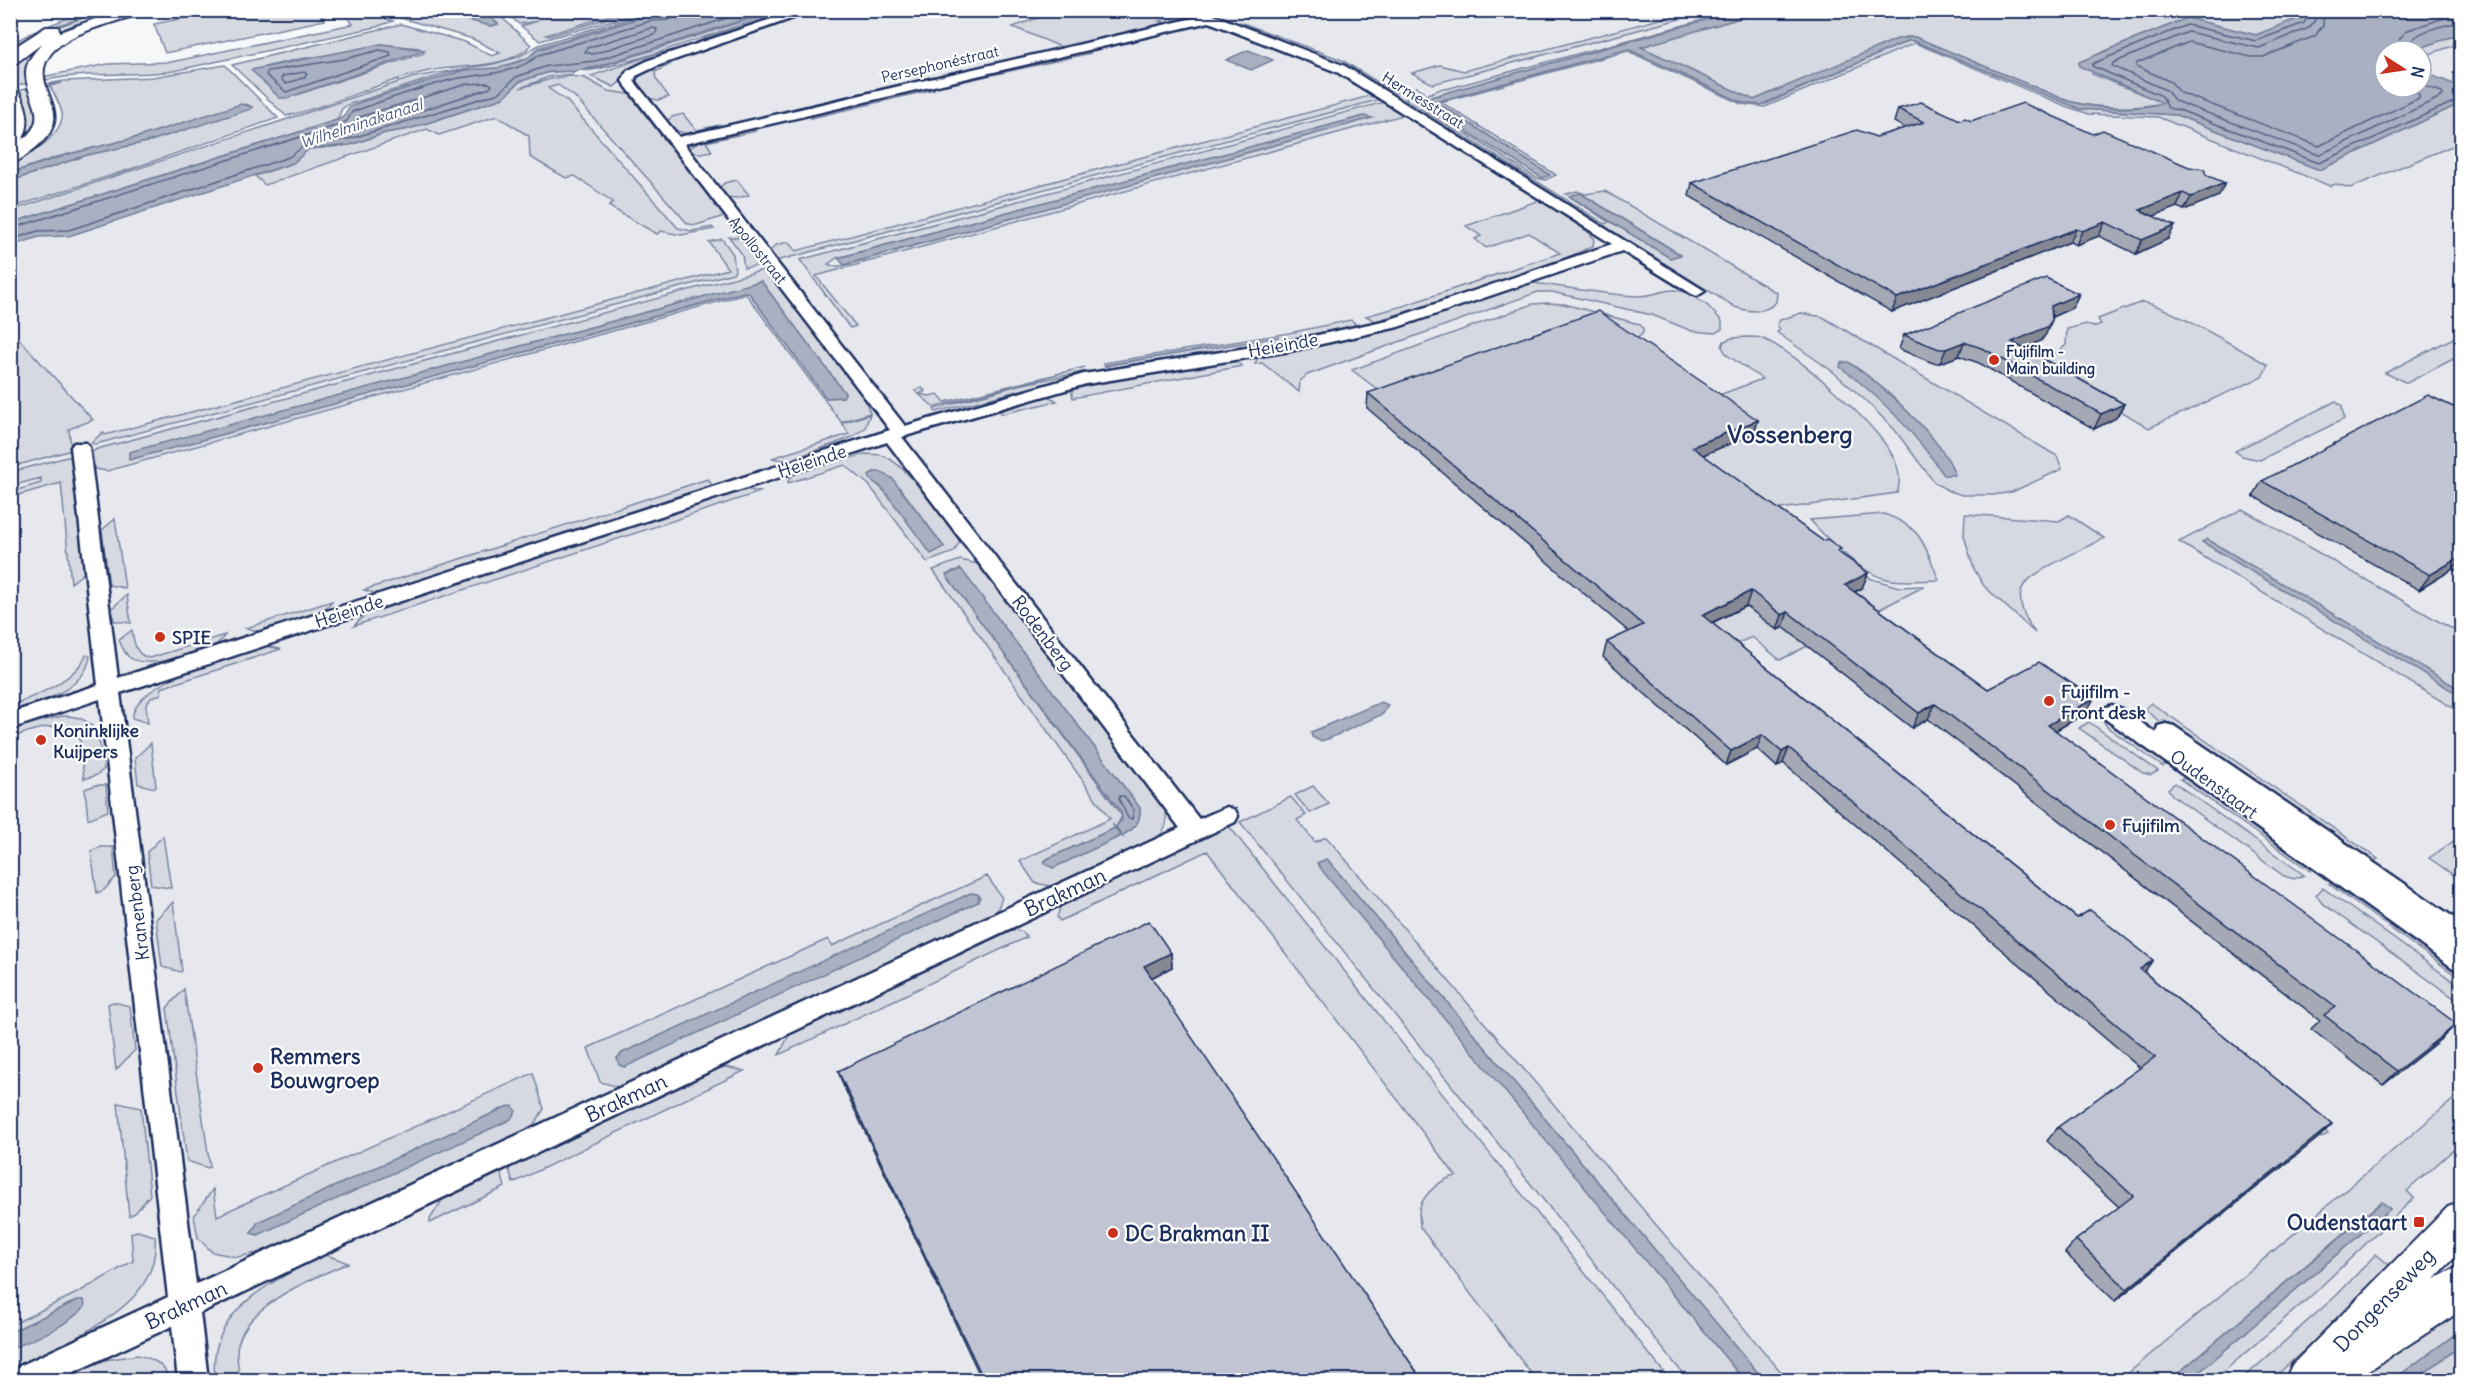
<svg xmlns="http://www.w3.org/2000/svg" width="2472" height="1391" viewBox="0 0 2472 1391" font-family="Delius,sans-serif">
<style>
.built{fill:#e6e8ee;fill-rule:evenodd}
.green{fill:#d6d9e2;stroke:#7884a0;stroke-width:1.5;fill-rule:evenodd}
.water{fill:#a9b0c1;stroke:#707c99;stroke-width:1.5}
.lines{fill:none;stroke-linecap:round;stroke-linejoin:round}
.shore{stroke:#546386;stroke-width:1.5}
.street-casing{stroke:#1b2f5e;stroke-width:5}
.secondary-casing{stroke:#1b2f5e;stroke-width:4}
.street{fill:#fff;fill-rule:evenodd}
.secondary{fill:#fff;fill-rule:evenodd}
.wall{fill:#a5a9b5;stroke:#1b2f5e;stroke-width:1.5}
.shaded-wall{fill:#868994;stroke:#1b2f5e;stroke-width:1.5}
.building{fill:#c0c4d3;stroke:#1b2f5e;stroke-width:1.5}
.poi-dot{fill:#c8321e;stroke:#fff;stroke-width:2}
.labels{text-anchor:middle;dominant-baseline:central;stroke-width:4.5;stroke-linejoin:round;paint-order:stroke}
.far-street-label{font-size:15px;fill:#1b2f5e;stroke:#fff}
.far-poi-label{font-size:15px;font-weight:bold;fill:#1b2f5e;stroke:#fff;text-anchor:start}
.far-water-label{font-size:16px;font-style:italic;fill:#4d5c81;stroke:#fff}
.street-label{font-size:18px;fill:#1b2f5e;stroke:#fff}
.poi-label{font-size:18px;font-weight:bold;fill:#1b2f5e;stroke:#fff;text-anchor:start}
.near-street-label{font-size:21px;fill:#1b2f5e;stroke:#fff}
.near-poi-label{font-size:21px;font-weight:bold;fill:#1b2f5e;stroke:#fff;text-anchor:start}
.district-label{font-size:24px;font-weight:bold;fill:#1b2f5e;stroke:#fff}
</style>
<rect width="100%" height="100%" fill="#f6f7f9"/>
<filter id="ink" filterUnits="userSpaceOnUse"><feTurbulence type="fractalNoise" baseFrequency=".0167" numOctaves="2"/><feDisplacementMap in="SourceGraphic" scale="12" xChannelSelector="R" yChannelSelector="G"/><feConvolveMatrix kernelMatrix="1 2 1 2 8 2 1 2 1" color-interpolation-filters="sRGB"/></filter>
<g filter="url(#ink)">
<path class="built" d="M790,11h1671v1369h-2450v-1133l28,-9 31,-1 325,-106zM2385,51h36v36h-36z"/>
<path class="green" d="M225,10l94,1 6,9 -160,33 -11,-29z
M654,10l27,1 -11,3 -26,1 -106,33 -9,10 -31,10 -47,4 -104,33 -5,4 -5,11 -326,103 -1,-12 404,-134 80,-13 24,-7 21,-12z
M1183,10l4,5v3l-8,5 -7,-5 -13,3 13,4 -106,24 -53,-22 43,-16z
M1740,10l-323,91 133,74 -114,-73 192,-53 115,54 23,1 142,-63h6l166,68 96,6 144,55 141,-67 1,39 -112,46 -14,-4 -6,2 -172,-69 -69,-3 -21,-7 -153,-64 -150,64 -24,-3 -113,-53 -187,51 115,73 -11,5 -9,-2 -123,-78 30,-12 3,1z
M2290,10l15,6 -49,19 -69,-17 -89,36 -6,20 72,29c-32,6 -64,6 -96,-2l-153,-64h-10l-151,63 -113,-53 5,-4 119,-32z
M92,11h17c-34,9 -71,20 -98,44 11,-23 66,-34 89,-43l-51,16 -38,22v-6c25,-15 52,-25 81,-33z
M120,11l-59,26 -31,46 -16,3 -4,-18 4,-7 33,-25 28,-12z
M342,11h20l31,10 -17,6 -203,44c-42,6 -84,0 -127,9v-4l62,-12 63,-2 182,-38z
M377,11h55l60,15 6,-2 -14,-13h11l36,34c-23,24 -66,20 -96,25 -51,9 -99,35 -149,46l-54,-51 169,-41 64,18 27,14 8,-3 -27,-14zM381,44l38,4 5,5 -137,45 -10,-3 -25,-25 47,-11 44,-6z
M504,11h21l6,4 24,-4h69l-78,24 3,1 83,-25h13l-105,30 -19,-15 17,-5 -19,3z
M775,11h6c-30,9 -183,66 -201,59l17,-2z
M789,11h15l-170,56 -11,7 -3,8 -6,5 -23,-11 64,-22 30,-6 23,-11z
M1690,11h20l-277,73 -21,-11 28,-8 24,6z
M1240,22l102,38 53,33 22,-6 7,4 -19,8 200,125 4,-2 -43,-28 11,-3 8,3 20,-3 172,102 -1,9c-11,12 -27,10 -41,5l-396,-243 -98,-38zM1580,193l100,61 -10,4 -100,-61z
M2461,33v10l-40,14v-6h-8z
M1078,51l13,2 -144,32 4,-4z
M659,64h12l-16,8 1,7 13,18 -11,3 -11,-2 -9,-12 -1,-6 5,-7z
M225,65l53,53 -150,52 -117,38v-27l76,-26 60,-13 105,-35 -6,-3 -108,33 -81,20 -46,16v-8c16,-8 54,-31 51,-52 -2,-9 -8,-19 -12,-27l12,-3h-6l-10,4c18,33 12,43 -17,65l9,-10 4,-57 22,-4 89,-4z
M966,69l-4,4 -159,37 -8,-2z
M574,71l-2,3 -23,3 -29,11 31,-9 19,-3 15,2 23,13 21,3 95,122 -27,9 -9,-1 -113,-127 -17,-12 -10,3 19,13 111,127 14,3 20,-4 2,2 -33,6 -20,-4 -4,3 -49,-28 5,-4 -38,-26 -9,2 -36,-21 -1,-21 -32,-20 -58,19 -12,-6 -162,56 -10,-9 38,-13 15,-14 42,-4 35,-12 24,-4 94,-31 17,-17 29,-9z
M924,87l11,2 -124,29 4,-5z
M31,88l9,40 -29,20 5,-57z
M1369,96l12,3 -601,161h-5l-6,-8 7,-7 12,-3 8,9z
M1384,102l19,10v3l-587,161 40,50 -6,2 -50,-68zM1364,116l-521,150h-10l-5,-2 9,-6z
M683,114l13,16 24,-5c-14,14 -42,12 -54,-3l6,-5z
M745,129l11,2 -50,11 6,9 -11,2 -11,-1 1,-5 14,-8z
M737,180l12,15 -12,3 -12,-1 -6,-8 5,-6z
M1537,201l6,1 45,30 6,6 -1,8 -38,17 -123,41 -57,17 -9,-5 37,-10 157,-53 -31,-20 -43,15 -11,-9 6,-3 -15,-10z
M729,237l12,1 20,27 -17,3 -2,-14z
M722,239l11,15 2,17 -2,2 -637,171 -5,-1 12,-11 2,3 623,-166 -19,-27z
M763,270l4,1 97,125 6,17 -29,9 -95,-128 -639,177 -12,-2 -3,-17 5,-3zM761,281l84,112 -2,4 -17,1 -77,-105 -3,-1 -617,167 1,-7z
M1532,283c35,4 71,12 106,13 25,0 25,-12 55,-2l-2,1 16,10 15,16v8l-7,4 -23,-2 -40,-16 -100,-23h-14l-231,83 -7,6 -1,11 -37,-29 -7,1 3,-7c96,-18 182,-43 274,-74z
M2142,302c18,0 105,51 126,63l-6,12 -113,51 -115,-69c13,-2 23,-5 32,-14l1,-16 19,-5 7,3 8,-3 -3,-5z
M1547,303l17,1 75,20 4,4v5l-6,6 -247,60 -38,-29 181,-66z
M1801,313l22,4 222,132 12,7 5,13 -50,23 -19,3h-31l-15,-5 -13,-8 -40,-53 -31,-31 -31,-27 -53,-37 -2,-2 3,-2 -3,-6 3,-4z
M1351,320l4,3 -2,3 -79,16 -163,26 -7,-2 175,-29 -175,28 -1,-2 181,-29z
M10,329l83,91 -24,9 2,19 -3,3 -57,16z
M2461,334v21l-54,28 -22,-10z
M1747,337c5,0 10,0 14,1 34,13 112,84 130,115 7,11 11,28 6,40l-131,18 106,68 27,8 26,-1 -145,74 -28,-23 -19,8 595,489 -7,4 -623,-509 20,-46 60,47 85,-42 -74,-54 -231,-56 148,-78 56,-21 -35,-24 -5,-8 2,-6 8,-3z
M1234,360l8,6 -169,32 -2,-9 80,-16z
M1085,367l-151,40 -19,-16 7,-3 3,3 -5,3 9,2 9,-2 7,8z
M1086,371l-3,3 -147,38 -2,-3 85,-24z
M1046,395l11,6 -55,13 -5,-6z
M2336,401l6,5 2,13 -84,41 -18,-4 -7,-5z
M870,414l-5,14 -15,10 -63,23 -15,-3 77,-24 -7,-11z
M865,454c6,0 13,0 19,2 26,11 58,61 76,85l-6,11 -27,10 -58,-77 -24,-20 -57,18v-2l6,-8zM874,472l27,17 43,58c-10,-10 -73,-66 -75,-72z
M67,457l5,1 13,114 -14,11 -10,-100 -50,14v-5l30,-9v-5l-30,8v-14z
M708,479l4,6 -335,109 -13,-4z
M745,489l15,3 -406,134 12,-13z
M2242,509l219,125v79l-282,-171z
M1884,514c39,13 40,31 55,66 -17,0 -35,3 -52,-1 -25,-5 -60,-40 -77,-59z
M1965,514l94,7 10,-6 35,23c-18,10 -70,32 -80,47 -10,15 3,36 11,48l-51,-47 -10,-17 -10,-33z
M115,519l10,69 -16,-3 -7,-55z
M960,560l18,4 186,245c6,12 1,23 -9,31l-99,47 -21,-4 -15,-22 90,-42 -177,-249zM961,570l179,238c1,14 -6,22 -18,27l2,3 -3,-2 -68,32 -9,-6 3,-3 68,-31 -3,-4 4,3 6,-11 -175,-241 6,-4z
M127,595l4,28 -17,-2 -2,-13z
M332,601l-9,11 -62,20 -15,-4z
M132,630c2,12 3,26 18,28l75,-23c-3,4 -8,10 -13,13 -17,9 -68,21 -83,9 -5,-4 -7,-11 -10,-17z
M265,646l16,3 -120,39v6l-10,4 -5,7 2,18 -16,-5c5,-39 100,-61 133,-72z
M86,655l4,1c-5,35 -51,46 -79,57v-7c25,-11 64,-25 75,-51z
M2151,703l227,156 -8,4 -207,-143 -4,1 -11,-9 -2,-4z
M62,716c37,-1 37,23 42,53l-7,6 -13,4 -5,-46c-21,-13 -45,-3 -66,4l1,-5 8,-6z
M2110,718l5,4 1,5c17,12 35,20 50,34l-3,6 -56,-40 -3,-5z
M2089,722l69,49 -7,4 -8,-2 -64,-45z
M151,743l5,44 -1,1 -17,-4 -3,-26z
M2190,778l122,89 -2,4 -130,-92z
M2175,783l129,92 -10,4 -10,-3 -112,-81 -4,-6z
M96,785h10l2,26 -20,8 -3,-30z
M1313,786l16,18 -19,9 -15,-18z
M1291,797l15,18 -9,5 18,22 11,-5 3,3 459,540h-24l-437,-521 -10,4 427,517h-56l-448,-558z
M1229,826l441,554h-134l-116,-153c0,-6 -2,-15 0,-20 5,-15 23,-29 36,-31l-249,-325 -147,70 -3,-4 4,-12z
M163,836l8,52h-2l-18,-3 -4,-33z
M2454,841l7,4v35l-32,-22z
M101,847h12l3,30 -12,13 -7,3 -6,-42z
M987,876l15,22 -7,17 -373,173 -22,-6 -12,-34 240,-109 4,7zM971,893l6,1 3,3 -2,5 -356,165z
M2335,883l126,83v13l-132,-95z
M2323,888l138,99v16l-139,-100 -6,-8z
M173,902l9,69 -1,1 -19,-5 -6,-48z
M1010,929l13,3 4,5 -248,118 11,-22z
M184,989l26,178 -2,1 -21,-7 -20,-153z
M113,1002l17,4 5,44 -19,20 -8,-66z
M721,1066l23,5 -231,112 -5,-17z
M533,1073l11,36 -13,21 -194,92 -80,31 -20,4 -25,-5 -14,-14 -4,-22 19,-27 4,27zM509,1106l-251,129 -7,-2 7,-11z
M2461,1093v50l-54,48 7,7 -103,98 -97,84h-24l200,-171 -9,-7 -211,178h-50z
M118,1103l23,5 9,87 -15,18 -6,3z
M500,1170l5,17 -75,36v-4l14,-22z
M137,1231l18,5c4,52 -35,76 -76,100 -22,13 -45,25 -68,37v-24l37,-17 34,-22 -4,-10 -67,32v-7l68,-33 54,-31 -2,-28z
M324,1254l24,9c-35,16 -99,39 -110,81 -3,11 1,25 2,36h-25c-9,-71 57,-97 109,-126z
M2376,1254l14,12 -60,61 -59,53h-30l96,-85z
M2461,1307v23l-68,50h-39z
M2461,1345v35h-46l44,-33z
M137,1355c16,3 27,9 33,25l-55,-1 -58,1 48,-20z"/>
<path class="water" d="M681,10l90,1 -175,56 -20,4 -27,1 -30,10 -16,16 -94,31 -24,4 -35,12 -41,4 -16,14 -224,73 -30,1 -28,9v-23l326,-103 6,-3 6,-10 15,-6 101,-31 33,-2 29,-9 10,-9 112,-35h19z
M432,11h52l14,13 -8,2z
M1765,11l-124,36 113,53 143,-61 18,-2 153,64c30,8 65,10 95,2l-84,-37v-4l108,-44 69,17 48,-19 -14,-5h171v22l-48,18h-28v36h36v-16l40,16v16l-141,67 -144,-55 -96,-6 -166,-68h-6l-147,64 -18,-2 -115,-54 -192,53 114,73 -8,3 -125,-77 309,-87 14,-3z
M381,44l45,6 -139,48h-7l-29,-28z
M1248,50l25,10 -22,10 -25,-10z
M241,104l11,3 -1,2 -104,33 -60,13 -76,26v-8l58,-19 69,-17z
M1364,116l8,2 -528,147 -6,-7z
M1580,193l101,62 -11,3 -101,-62z
M761,281l84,112 -2,4 -17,1 -77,-105 -5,-1 -615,168v-8z
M1848,362c30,19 97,79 107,113h-11c-29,-42 -63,-78 -104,-108l1,-4z
M874,472h6l12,6 52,69 -13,7 -48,-65 -13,-10 -1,-4z
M2207,539l254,151v6l-259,-154z
M961,569l179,239c1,14 -6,22 -18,27l-6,-8 6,-8 -1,-7 -175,-237z
M1381,702l7,3 -5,9 -55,25 -8,2 -8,-4 -1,-5z
M1115,828l6,8 -68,32 -9,-4 3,-5z
M1327,859l437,521h-20l-419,-506 -8,-11z
M971,893l8,2 -1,7 -353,165 -6,-2 -2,-7 5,-5z
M513,1106l3,6 -6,8 -252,115 -7,-2 7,-11 248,-115z
M2382,1202l8,7 -200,171h-20z
M78,1300h6l1,6c-18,21 -50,32 -74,43v-17z
M2461,1330v15l-46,35h-22z"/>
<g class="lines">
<path class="shore" d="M2306,10l2,7 -4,6 -48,18 -69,-16 -93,38 -2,3 70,30 6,12 11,2 140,53 143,-65
M2315,10v10l-6,8 -50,20 -71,-16 -75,31 -1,3 54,24 9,11 144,54 124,-59 -1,-4 -21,-7
M2324,10l-1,15 -8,11 -52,21h-12l-62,-15 -52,21 -1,3 35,16 10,11 138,53 100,-48v-4l-13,-7
M652,28l5,1 -1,5 -63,20 -8,-2 2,-4z
M380,50l10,2 1,4 -105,36 -20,-17 2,-4 76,-12z
M2397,51l3,-13 8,-8 54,-18
M2406,51c5,-22 37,-24 56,-30
M304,72l3,2 -2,3 -19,7 -5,-5 2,-3z
M489,83l3,2 -2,3 -85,28 -48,12 -3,-2 3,-8 12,-4 98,-30z
M10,229l328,-104 9,-4 5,-9c32,-12 65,-23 98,-32 31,-7 64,-4 89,-25l111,-34 19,-1 8,-4 1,-6
M10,240l28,-9 31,-1 220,-73 18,-13 42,-5 150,-46 17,-16 31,-11 48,-5 157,-51
M1120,796h4l10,14 -2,9 -4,-1 -9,-19z"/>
<defs>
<path id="street" d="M63,10h12v1l-6,3z
M798,10h18l-159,56 -21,10 -2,5 45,56 519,-120 -14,-7h17l144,56 360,225 -8,5 -5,-2 -70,-43 -224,76 -108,24 -204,33 -184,53 297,382 28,-12 8,3 3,6 -3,6 -1035,491 8,67h-30l-6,-54 -115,54h-47l3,-11 155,-72 -68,-598 -90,30v-16l88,-28 -27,-238 3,-4h12l3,4 29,231 772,-248 -268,-349 5,-10 22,-11zM1209,22l128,50 275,172 -224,76 -98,21 -206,33 -179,52 -221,-282zM887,442l293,386 -984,456 -76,-591z
M2112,705l8,3 36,25 2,-7 8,-2 8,2 288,197v23l-4,-2 4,3v24l-9,-3 -349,-250 -3,-5 3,-5z"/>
<path id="secondary" d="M119,10h25l-2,3c-27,10 -79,19 -94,45 -19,31 33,56 -14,91 -8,6 -14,12 -24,15v-77l6,1c11,16 16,36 6,52 31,-24 2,-42 4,-69 1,-11 9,-20 17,-28l-27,20 -6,1v-14l36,-23h12l2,5z
M2462,1202v48l-28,29 28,-14v45l-108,70h-69l7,-15 156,-158z"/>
</defs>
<use href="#street" class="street-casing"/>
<use href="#secondary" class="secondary-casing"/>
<use href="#street" class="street"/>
<use href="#secondary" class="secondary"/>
</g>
<path class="wall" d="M1898,109l62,11 133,14 113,41 13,21 -35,14 -7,-3 -24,9 15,23 -32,15 -37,-18 -23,9 -6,-3 -178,70 -203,-116 3,-13 184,-46 29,-9 -11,-6z
M2079,294l-7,14 -20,9 -6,17 -5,7 -17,7 100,56 -8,14 -22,11 -115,-66 -20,-7 -19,7h-7l-34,-14 5,-14z
M1368,393l390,27 -4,14 -51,21 165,118 -6,15 -7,4 133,97 106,9 -8,15 -31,18 387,307 -59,47 -72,-56 9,-9 -392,-301 -16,9 -129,-101 -6,3 -31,-24 -34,17 620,501 -14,14 -203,163 -50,-48 11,-13 43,-33 -72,-66 11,-14 82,-59 -357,-305 -6,4 -20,-18 -31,16 -123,-108 4,-15 22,-10 -262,-224z
M2462,411v163l-9,-5 -34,21 -166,-94 9,-15z
M1171,953l1,14 -21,11 271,402h-440l-139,-295 -5,-14z"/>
<path class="shaded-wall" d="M2225,183l-6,13 -35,14 7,-13z
M2183,193l-6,14 -44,17 7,-14z
M2105,222l-6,14 -23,9 6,-14z
M2175,226l-7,13 -32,15 6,-14z
M2076,229l-6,13 -178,70 5,-14z
M2079,294l-7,14 -27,12 6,-14z
M2052,320l-6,14 -5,7 -35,15 6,-14z
M1964,342l-5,14 -19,7 6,-14z
M2124,404l-8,14 -22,11 7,-15z
M1758,420l-4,14 -66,27 4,-14z
M2462,556v2l-9,11 -34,21 11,-15z
M1868,573l-6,15 -23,11 6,-14z
M1751,591l-5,15 -48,23 4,-14z
M1788,612l-5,15 -6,3 5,-15z
M2094,698l-8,15 -47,27 9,-15z
M1935,704l-7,15 -16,9 7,-15z
M1762,735l-5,14 -31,16 5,-14z
M1789,748l-6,15 -6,4 5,-15z
M1171,953l1,14 -27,14 -1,-15z
M2153,960l-11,15 -2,-6z
M2457,1024l-15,14 -59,47 14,-14z
M2332,1124l-14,14 -203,163 12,-12z"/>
<path class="building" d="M1921,102l39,18 5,-2 6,3 52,-18 70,31 10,-4 86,37 15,2 2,6 19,8 -34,14 -8,-4 -43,17 35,16 -33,14 -37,-18 -23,9 -6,-2 -179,69 -205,-115 165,-53 19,7 48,-15 -26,-13z
M2046,278l33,16 -28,12 1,14 -5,7 -35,15 112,62 -23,10 -117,-65 -20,-7 -18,7h-7l-35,-14z
M1598,311l160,109 -66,27 131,94 4,-2 14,10 -4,2 31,22 -23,12 143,104 51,-27 55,36 -46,27 409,299 -60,47 -73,-56 11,-8 -400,-303 -16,9 -131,-101 -6,3 -31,-24 -49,24 375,303 13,-8 63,50 -13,9 192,155 -205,165 -51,-49 57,-44 -75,-69 97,-70 -366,-309 -7,4 -20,-17 -31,16 -124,-109 36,-17 -275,-232z
M2428,395l34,16v145l-32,19 -168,-94z
M1149,921l22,32 -27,13 278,414h-438l-146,-309z"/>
</g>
<g class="poi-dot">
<circle cx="1994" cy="360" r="6"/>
<circle cx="160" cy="637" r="6"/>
<circle cx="2049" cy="701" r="6"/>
<circle cx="41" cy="740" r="6"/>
<circle cx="2110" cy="825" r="6"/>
<circle cx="258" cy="1068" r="6"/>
<rect x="2413" y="1216" width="12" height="12" rx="3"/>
<circle cx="1113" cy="1233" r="6"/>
</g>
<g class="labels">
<g class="far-street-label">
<text transform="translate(940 64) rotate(-13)">Persephonéstraat</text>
<text transform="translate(1423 100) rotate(32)">Hermesstraat</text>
<text transform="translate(758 250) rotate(51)">Apollostraat</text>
</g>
<g class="far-poi-label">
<text x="2006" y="351">Fujifilm -<tspan x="2006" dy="17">Main building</tspan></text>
</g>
<g class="far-water-label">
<text transform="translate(361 123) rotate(-18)">Wilhelminakanaal</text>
</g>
<g class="street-label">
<text transform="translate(1283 345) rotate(-10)">Heieinde</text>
<text transform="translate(812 461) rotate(-18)">Heieinde</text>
<text transform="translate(349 611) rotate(-18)">Heieinde</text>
<text transform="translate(1043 633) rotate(53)">Rodenberg</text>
<text transform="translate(2214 784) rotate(36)">Oudenstaart</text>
<text transform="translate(137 913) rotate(-97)">Kranenberg</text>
</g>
<g class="poi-label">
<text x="172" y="637">SPIE</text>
<text x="2061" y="691">Fujifilm -<tspan x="2061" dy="21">Front desk</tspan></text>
<text x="53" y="730">Koninklijke<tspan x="53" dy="21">Kuijpers</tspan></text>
<text x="2122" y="825">Fujifilm</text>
</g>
<g class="near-street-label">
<text transform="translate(1065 892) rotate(-25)">Brakman</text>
<text transform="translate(626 1098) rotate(-25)">Brakman</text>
<text transform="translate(2384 1300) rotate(-46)">Dongenseweg</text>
<text transform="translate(186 1305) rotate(-25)">Brakman</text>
</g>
<g class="near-poi-label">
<text x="270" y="1056">Remmers<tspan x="270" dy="24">Bouwgroep</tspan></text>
<text x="2407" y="1222" text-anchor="end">Oudenstaart</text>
<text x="1125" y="1233">DC Brakman II</text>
</g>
<g class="district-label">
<text x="1790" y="434">Vossenberg</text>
</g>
</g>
<rect width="2472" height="1391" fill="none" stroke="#fff" stroke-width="36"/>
<rect x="18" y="18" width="2436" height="1355" fill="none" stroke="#1b2f5e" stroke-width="2" filter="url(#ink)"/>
<g transform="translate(2403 69) rotate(102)"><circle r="28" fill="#ffffff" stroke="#a4acbf" stroke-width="1.5"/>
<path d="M0-4.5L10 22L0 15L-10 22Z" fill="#c8321e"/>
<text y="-9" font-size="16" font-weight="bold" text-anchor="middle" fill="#1b2f5e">N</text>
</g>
</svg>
